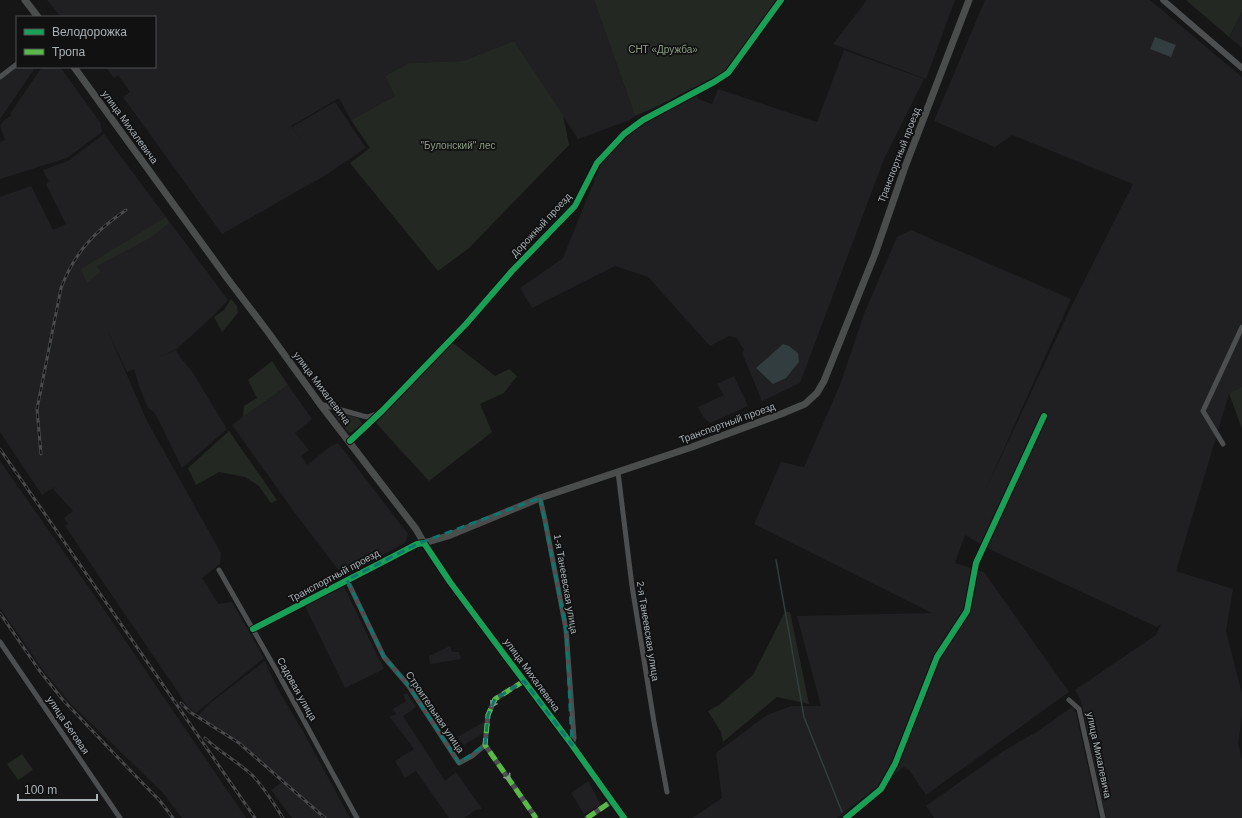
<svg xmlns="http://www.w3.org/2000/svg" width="1242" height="818" viewBox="0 0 1242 818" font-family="Helvetica,sans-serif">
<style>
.built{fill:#202022}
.green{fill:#242822}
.water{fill:#313d3e}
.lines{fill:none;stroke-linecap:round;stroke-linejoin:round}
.stream{stroke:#313d3e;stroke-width:1.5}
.minor{stroke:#4c4e4f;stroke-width:5}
.tertiary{stroke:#4c4e4f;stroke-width:6}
.secondary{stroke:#4b4d4d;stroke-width:7}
.rail-casing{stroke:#494a4b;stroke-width:3}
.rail{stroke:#111112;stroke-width:1.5;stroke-dasharray:4.5;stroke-linecap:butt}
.quiet{stroke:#58b947;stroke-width:5;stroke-dasharray:10 5;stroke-linecap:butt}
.cycleway-casing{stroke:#111112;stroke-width:8}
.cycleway{stroke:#1a9f57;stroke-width:6}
.oneway{stroke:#8d9396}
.marked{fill:none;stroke:#0f766e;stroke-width:3;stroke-dasharray:8 5;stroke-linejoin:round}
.labels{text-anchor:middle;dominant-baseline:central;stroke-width:3.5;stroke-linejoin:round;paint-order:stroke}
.park-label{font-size:10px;fill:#8b9e83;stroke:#111112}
.street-label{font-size:10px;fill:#a9b1b5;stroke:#111112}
</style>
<rect width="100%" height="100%" fill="#161617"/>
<path class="built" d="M47,0h547l41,116 -5,4 -52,19 -64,-98 -51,20 -54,2 -24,13 10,20 -44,24 -12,-22 -48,28 17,25 -16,-24 43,-25 31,46 -42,28 -102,58 -99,-137 7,-5 -12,-17 -4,3 -8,-11h49v-50h-94z
M867,0h88l-29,79 -93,-35z
M985,0h165l92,77v312l-9,5h-4l-53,177 57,18 -7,42 16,63v21l-4,29 4,16v58h-136l-25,-117 -6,-11 81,-55 5,-11 -4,3 -166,-77 -26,-15 -10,28 29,9 85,120 -143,103 -17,-25 -5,-3 -67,51h-145l30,-20 -6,-45 51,-38 24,-9h30l-24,-90 135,-3 -178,-89 27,-62 23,5 36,-82 24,-71 33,-77 14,-7 160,69 -86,192 86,-184 62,-123 -121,-49 -17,12 -61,-26z
M1242,12v36l-13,-11z
M844,50l80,29 -40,80 -84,224 -38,18 -20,-48 2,-3 -7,-12 -8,-2 -19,10 -62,-69 -33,-11 -83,42 -12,-20 43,-30 40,-99 39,-36 55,-27 1,3 14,5 6,-15 99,33z
M17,67l18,1 -35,51v-40z
M42,67h18l40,55 2,10 -35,26 -67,21v-37l5,-2 -5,-14 4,-6 8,-5 -2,-1z
M104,134l124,166 -13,14 -38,35 -20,9 19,-8 5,8 12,15 34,56 -45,39 -24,-49 -4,-7 -6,-4 -9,-22 -5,-17 -7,3 -21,-45 41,94 74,132 -1,11 -18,14 6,9 10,17 14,-2 32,56 -68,55 -8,-6 -123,-181 3,-2 -4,-6 9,-7 -20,-22 3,-3 -14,9 -42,-63v-235l31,-11 22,44 13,-6 -20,-40 3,-3 -4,-6 -2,-5 25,-9z
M734,376l14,30 -38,17 -6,-5 -6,-11 26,-12 -7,-11z
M288,385l24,34 -17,14 14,17 -8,6 6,9 24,-19 7,-3 70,91 -3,9 -62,33 -48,-63 -63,-88z
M0,461l101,144 145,213h-64l-19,-25 -92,-89 -26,-31 -45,-65z
M344,587l40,82 -39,19 -40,-82z
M450,646l2,6h7l2,7 -31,5 -1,-8z
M265,661l11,25 28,47 46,85h-58l-21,-28 11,-8 -40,-36 -46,-28 14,-15z
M407,693l9,14 -13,9 42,65 11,-9 26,37 -6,1 -12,8h-15l-33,-47 -11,7 -10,-17 19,-12 -24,-32 6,-3 -3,-5 13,-8 -3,-6z
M1072,707l4,6 23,105h-165l-8,-12 76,-54 36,-21z
M484,722l1,10 -21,13 -7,-8z
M588,781l13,24 -17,9 -13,-21z"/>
<path class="green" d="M594,0h182l-52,72 -66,34 -23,10z
M1186,0h56v12l-13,25z
M514,41l49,74 6,30 -100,103 -31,23 -88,-108 20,-15 -19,-28 44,-24 -10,-20 24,-13 54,-2z
M166,217l3,6 -19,15 -53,28 3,6 -13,11 -6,-14z
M231,299l6,7 1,7 -16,19 -8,-15 10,-7z
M453,343l42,33 14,-7 8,7 -13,17 -24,11 12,28 -63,49 -53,-58z
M272,361l16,24 -45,32 1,-11 13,-8 -9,-18z
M1242,387v42l-13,-36z
M335,411l24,7 3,6 -10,8 -3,1 -15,-19z
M229,431l48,69 -6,3 -12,-17 -14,-9 -26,-5 -23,13 -8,-17z
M785,612h5l19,92 -32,-7 -54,45 -2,-10 -13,-21 11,-6 34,-30z
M22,754l11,16 -15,10 -11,-16z"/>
<path class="water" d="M1155,37l21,8 -5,12 -21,-8z
M783,344l6,2 9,7 1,9 -13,16 -13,6 -17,-16z"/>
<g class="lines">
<path class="stream" d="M776,560l28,157 38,95"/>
<path class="minor" d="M0,77l17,-13
M320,404l43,12 5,1 8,-3
M350,441l32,-30 84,-87 46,-53 63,-65 22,-43 27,-29 19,-14 71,-38 14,-9 53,-73
M1223,444l-20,-33 39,-84
M618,472l14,114 22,136 13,70
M540,498l5,22 21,109 8,109 -2,7
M219,570l60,105 78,143
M347,580l37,77 24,28 51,78 13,-7 13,-11
M253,629l143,-74 21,-11 7,-1
M0,642l120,176
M524,681l-29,18 -7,16 -3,30 51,73
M1069,700l10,9 24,109
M587,818l25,-17
M846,818l35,-29 14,-25 42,-107 30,-46 9,-48 68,-147"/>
<path class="tertiary" d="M1163,0l79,68
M424,543l26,39 122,163 52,73"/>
<path class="secondary" d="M25,0l13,17
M74,67l153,211 41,54 52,72 96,125 8,14 24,-7 92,-38 152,-51 89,-33 24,-10 12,-11 7,-12 51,-127 30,-87 64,-167"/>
<defs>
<path id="rail" d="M0,449l255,369
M41,454l-4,-45 24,-121c14,-36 33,-56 65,-78
M0,613l39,57 24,30 61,64 36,37 13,17
M181,703l9,9 49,31 86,75
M205,738c14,14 32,23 47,37 12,12 22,29 31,43"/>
</defs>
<use href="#rail" class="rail-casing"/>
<use href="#rail" class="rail"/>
<path class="quiet" d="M524,681l-29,18 -7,16 -3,30 51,73
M587,818l25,-17"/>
<defs>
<path id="cycleway" d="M350,441l32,-30 84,-87 46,-53 63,-65 22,-43 27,-29 19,-14 71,-38 14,-9 53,-73
M253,629l143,-74 21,-11 7,-1 26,39 122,163 52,73
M846,818l35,-29 14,-25 42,-107 30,-46 9,-48 68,-147"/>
</defs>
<use href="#cycleway" class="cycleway-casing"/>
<use href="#cycleway" class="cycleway"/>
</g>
<defs><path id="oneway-chevron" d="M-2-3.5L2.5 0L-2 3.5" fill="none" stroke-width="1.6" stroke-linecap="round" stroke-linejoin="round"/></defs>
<g class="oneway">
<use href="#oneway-chevron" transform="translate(493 704) rotate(118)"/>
<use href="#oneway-chevron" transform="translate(508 777) rotate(55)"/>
</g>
<path class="marked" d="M540,498l26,131 6,116 -48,-64 -29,18 -7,16 -3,30 -26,18 -51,-78 -24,-28 -37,-77 70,-36z"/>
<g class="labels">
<g class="park-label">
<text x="663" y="49">СНТ «Дружба»</text>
<text x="458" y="145">"Булонский" лес</text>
</g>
<g class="street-label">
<text transform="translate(130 127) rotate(54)">улица Михалевича</text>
<text transform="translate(899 155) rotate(-69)">Транспортный проезд</text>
<text transform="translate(541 225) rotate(-47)">Дорожный проезд</text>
<text transform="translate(322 388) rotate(53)">улица Михалевича</text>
<text transform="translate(727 423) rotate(-20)">Транспортный проезд</text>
<text transform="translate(334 576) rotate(-28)">Транспортный проезд</text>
<text transform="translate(566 584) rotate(80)">1-я Танеевская улица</text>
<text transform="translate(648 631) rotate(81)">2-я Танеевская улица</text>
<text transform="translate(532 675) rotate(54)">улица Михалевича</text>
<text transform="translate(297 689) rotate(61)">Садовая улица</text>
<text transform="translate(435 712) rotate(56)">Строительная улица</text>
<text transform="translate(68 725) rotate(56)">улица Беговая</text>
<text transform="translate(1099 755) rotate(78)">улица Михалевича</text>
</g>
</g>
<rect x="16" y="16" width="140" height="52" fill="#111112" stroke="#4e5153"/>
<rect x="24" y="29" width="20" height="6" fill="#1a9f57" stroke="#4e5153"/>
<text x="52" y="36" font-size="12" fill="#a9b1b5">Велодорожка</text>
<rect x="24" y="49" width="20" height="6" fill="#58b947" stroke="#4e5153"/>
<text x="52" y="56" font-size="12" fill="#a9b1b5">Тропа</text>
<path d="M18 794v6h79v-6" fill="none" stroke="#a9b1b5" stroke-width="2"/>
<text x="24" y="794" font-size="12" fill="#a9b1b5" stroke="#111112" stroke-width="3" paint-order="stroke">100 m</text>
</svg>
